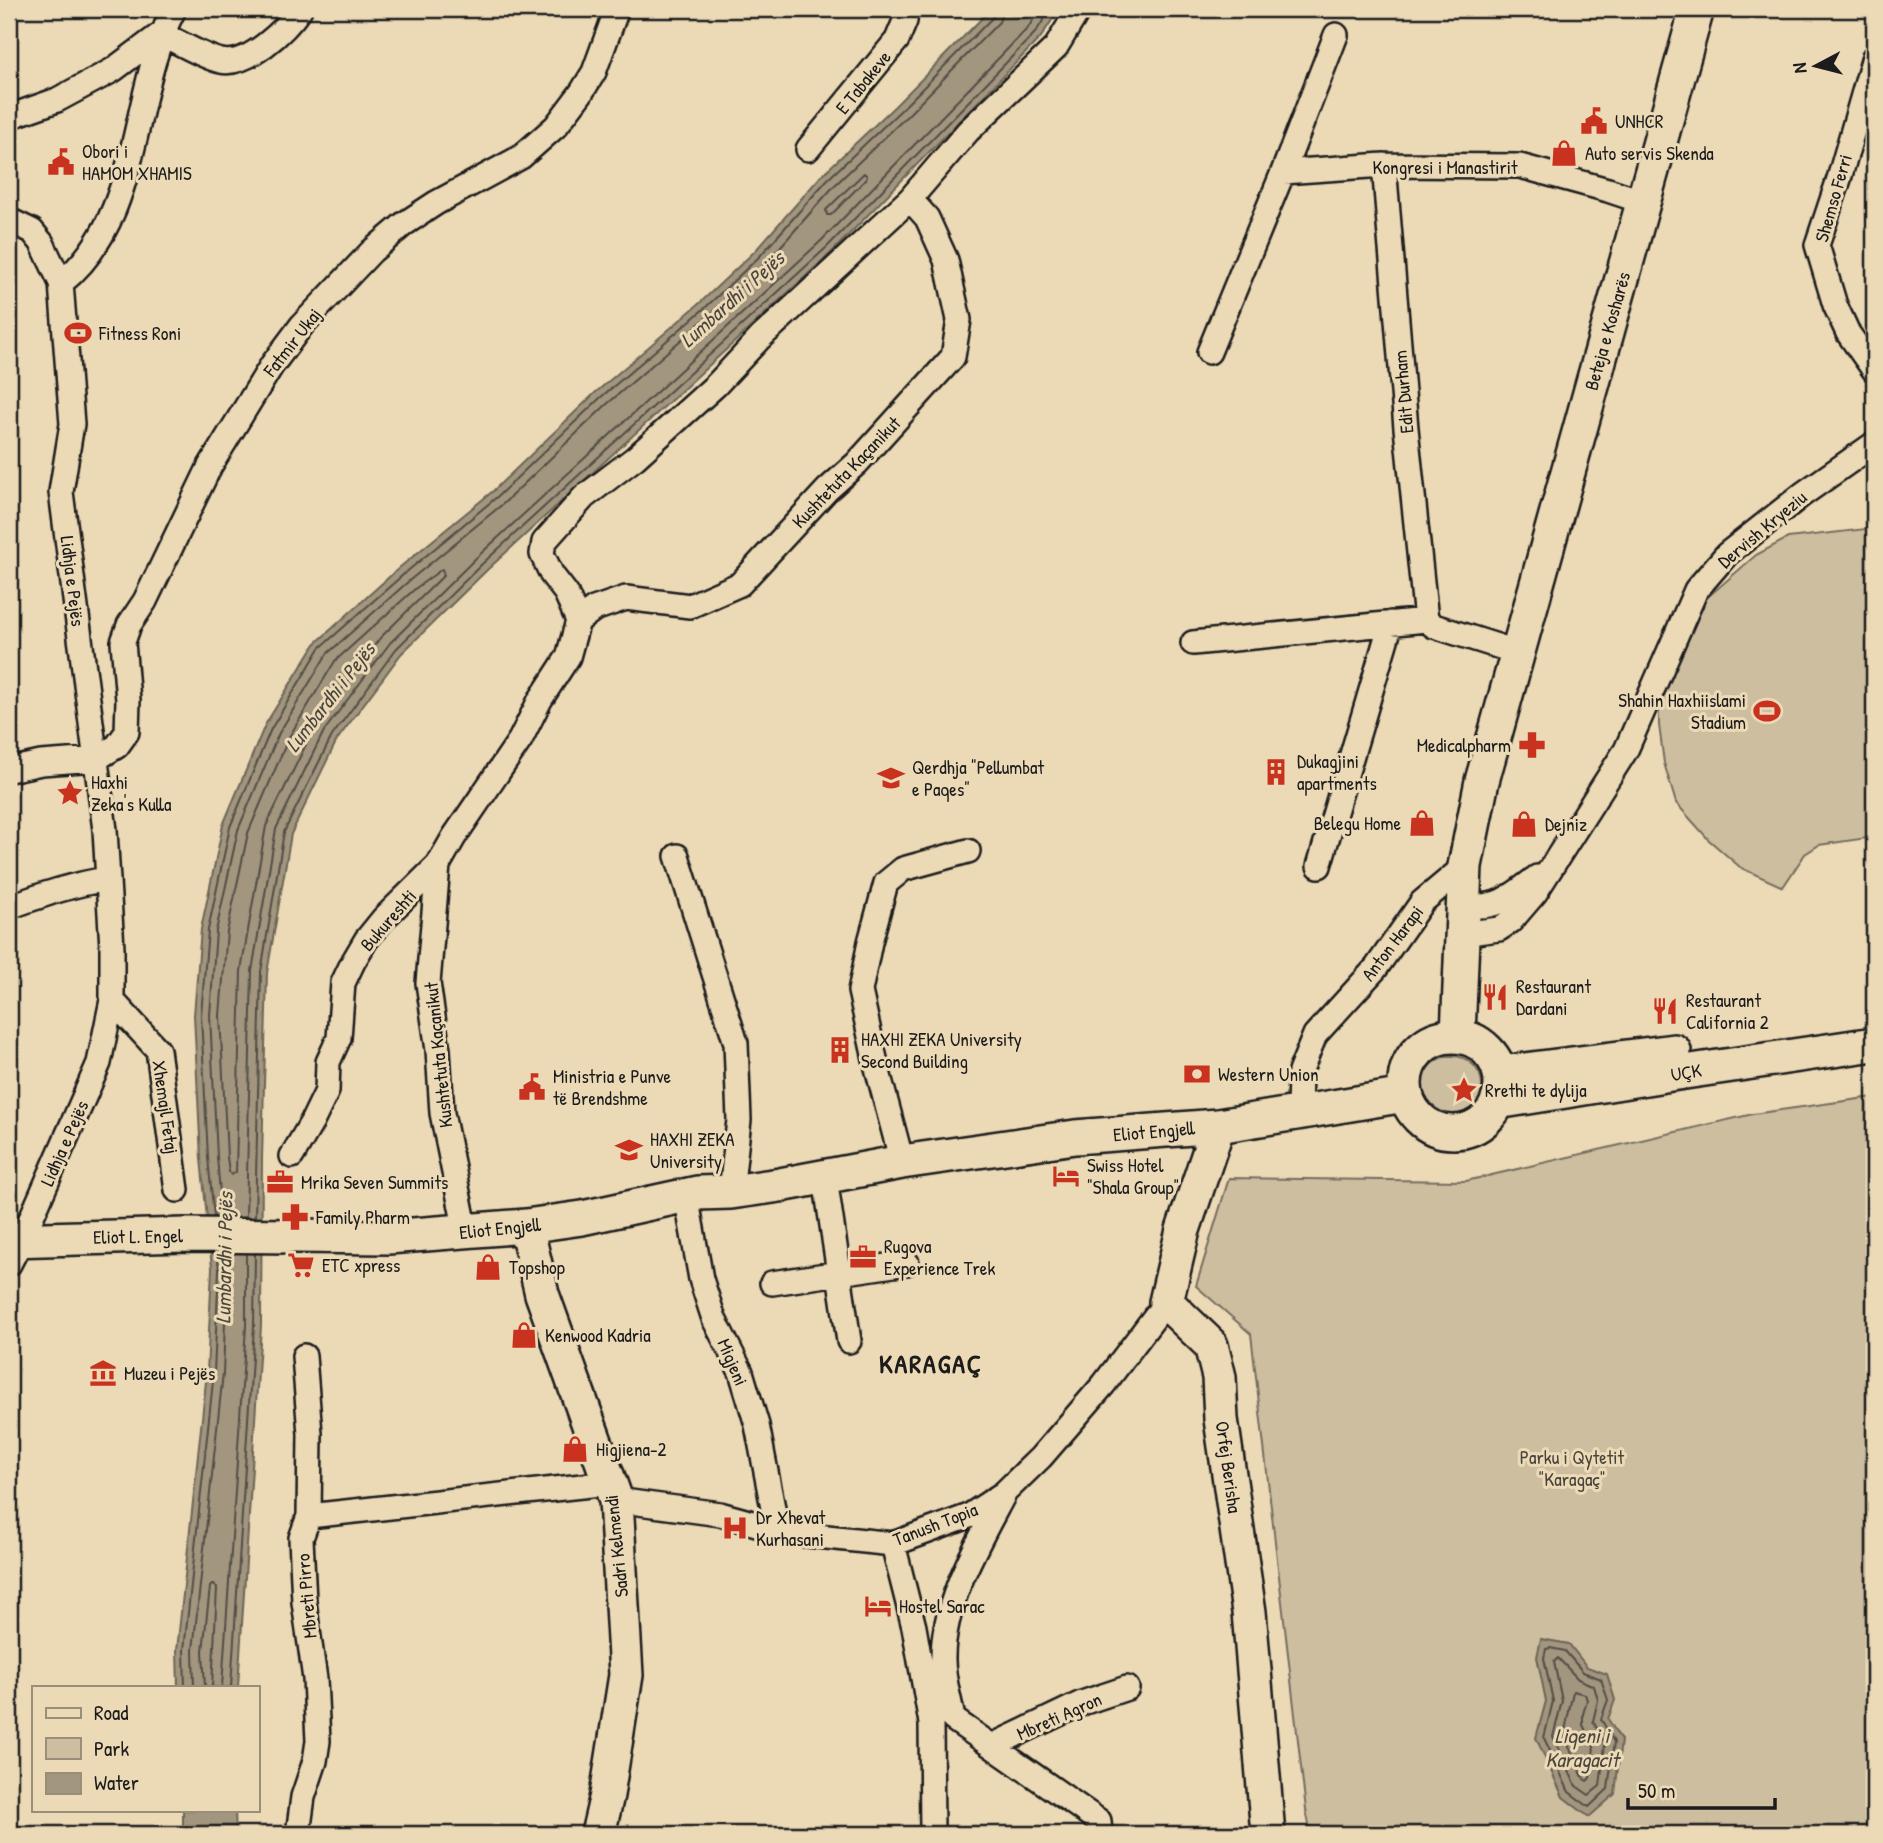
<svg xmlns="http://www.w3.org/2000/svg" width="1883" height="1843" viewBox="0 0 1883 1843" font-family="'Patrick Hand',sans-serif">
<style>
.green{fill:#cebea0;stroke:#756d5e;stroke-width:2}
.water{fill:#a2967f;stroke:#6c6557;stroke-width:2}
.lines{fill:none;stroke-linecap:round;stroke-linejoin:round}
.shore{stroke:#524d44;stroke-width:2}
.street-casing{stroke:#1c1c1c;stroke-width:28}
.secondary-casing{stroke:#1c1c1c;stroke-width:38}
.street{stroke:#ecdab7;stroke-width:23}
.secondary{stroke:#ecdab7;stroke-width:33}
.labels{text-anchor:middle;dominant-baseline:central;stroke-width:6;stroke-linejoin:round;paint-order:stroke}
.street-label{font-size:19px;fill:#1c1c1c;stroke:#ecdab7}
.poi-label{font-size:19px;fill:#1c1c1c;stroke:#ecdab7;text-anchor:start}
.park-label{font-size:19px;fill:#48443d;stroke:#ecdab7}
.water-label{font-size:21px;font-style:italic;fill:#4b473f;stroke:#ecdab7}
.district-label{font-size:26px;font-weight:bold;letter-spacing:2px;fill:#1c1c1c;stroke:#ecdab7}
</style>
<rect width="100%" height="100%" fill="#ecdab7"/>
<filter id="ink" filterUnits="userSpaceOnUse"><feTurbulence type="fractalNoise" baseFrequency=".0143" numOctaves="2"/><feDisplacementMap in="SourceGraphic" scale="14" xChannelSelector="R" yChannelSelector="G"/><feConvolveMatrix kernelMatrix="1 2 1 2 8 2 1 2 1" color-interpolation-filters="sRGB"/></filter>
<g filter="url(#ink)">
<path class="green" d="M1874,528v309l-55,8 -14,9 -22,33 -42,-19 -32,-28 -33,-37 -12,-40 -5,-38v-28l16,-29 26,-65 55,-48 32,-17z
M1422 1086a30 30 0 1 1 60 0a30 30 0 1 1-60 0Z
M1874,1097v737h-563l-5,-24 -55,-476 -55,-48 33,-108 237,3 287,-67z"/>
<path class="water" d="M991,9h68l-18,28 -209,215 -345,318 -86,84 -64,86 -46,94 -24,139 -5,186 -1,167 -23,361h-60l-1,-37 30,-278 5,-104 -11,-109 -7,-144 7,-86 22,-104 42,-100 50,-81 84,-76 94,-77 102,-98 106,-91 54,-51 67,-76 73,-69z
M1541,1639l28,5 18,23 20,7 8,26 -7,19 13,21 -6,54 -26,23 -26,-20 -27,-59 10,-37 -9,-44z
M183,1810h52l1,24h-53z"/>
<g class="lines">
<path class="shore" d="M864,173l3,3 -1,3 -35,36h-4l-1,-5z
M442,569l2,6 -64,63 -64,86 -50,102 -25,145 -5,201 -5,3 -2,-3 -2,-15 -7,-142 7,-83 21,-99 41,-96 46,-76 81,-73z
M214,1217l-6,-59 -7,-143 7,-85 22,-103 41,-98 49,-81 84,-74 94,-78 102,-98 106,-91 54,-51 67,-76 73,-69 93,-94 2,-8
M222,1217l-5,-60 -7,-142 6,-84 22,-101 41,-97 48,-79 83,-74 94,-77 102,-98 106,-92 54,-50 68,-77 72,-69 93,-95 5,-13
M246,1217l6,-246 24,-142 48,-98 66,-88 86,-85 345,-317 207,-213 12,-19
M255,1217l6,-245 23,-140 48,-96 64,-87 86,-85 345,-317 208,-214 16,-24
M1550,1648l15,3 18,21 18,7 7,21 -7,19 13,23 -6,47 -19,18 -20,-15 -25,-54 9,-37 -9,-43 2,-9z
M1558,1658l20,21 16,7 4,14 -5,21 12,23 -5,42 -11,9 -13,-9 -23,-49 9,-36 -8,-39z
M185,1687l-1,-37 30,-278 5,-103 -2,-15
M194,1687l-1,-37 30,-277 4,-104 -1,-15
M205,1687l-2,-36 7,-64 3,-3 4,4 -5,99
M222,1687l24,-361v-72
M231,1687l23,-361 1,-72
M1573,1691l12,3 2,6 -4,14v11l11,22 -4,31 -3,3 -3,-2 -20,-43z"/>
<defs>
<path id="street" d="M1874,57l-35,122 -22,66 18,60 13,28 26,37
M9,117l48,-17 56,-30 48,-36c16,7 44,24 60,27 27,6 65,-32 79,-52
M808,149l89,-109 8,-19 1,-12
M1384,165l22,263 20,192 8,6 82,26
M1283,172l101,-7 136,1 88,24 36,12
M9,220l23,11 10,12 19,40 11,141 -11,68 44,338 7,118v52l-13,63 -77,176 -13,25
M61,283c82,-65 68,-188 113,-274
M1209,352l74,-180 53,-137
M578,621l16,-12 32,-11 64,8 50,-22 87,-94 30,-27 96,-106 6,-37 -13,-60 -19,-42 -17,-19
M1193,643l233,-23
M9,770l32,-7 55,-4 21,-13 10,-14 1,-32 -5,-58 6,-17 16,-24 65,-135 62,-101 30,-40 70,-74 32,-27 32,-21 85,-46 35,-31 25,-33 13,-21 23,-63
M677,856l59,187 3,77 -8,72
M1319,866l72,-243
M1464,904c30,8 50,-9 73,-27
M9,907c33,-12 64,-23 99,-28
M1462,934l37,-5 12,-8 24,-28 91,-143 70,-160 31,-36 76,-60 71,-50
M112,1000l46,50 19,140
M1299,1112l1,-40 15,-37 61,-67 46,-66 43,-36
M292,1156l20,-34 15,-31 1,-29 11,-24 4,-55 10,-21 13,-22 17,-21 55,-54
M902,1162l-25,-94 -17,-77 10,-49 16,-59 17,-14 65,-18
M825,1178l24,163
M686,1195l15,84 13,40 27,53 16,53 20,104
M466,1232l-24,-119 -4,-63 -10,-67 10,-118 16,-28 66,-97 20,-40 28,-43 10,-36 -12,-28 -14,-18 -10,-21 2,-12 40,-45 51,-39 81,-73 44,-47 150,-139 58,-68 88,-84 23,-38
M772,1283l135,-20
M616,1500l104,14 69,19 104,11 76,-28 35,-23 37,-36 63,-73 62,-82
M309,1516l300,-33
M893,1544l21,83 17,96 1,111
M953,1719c-3,-19 -10,-39 -10,-59 -1,-57 35,-117 61,-166
M953,1719l146,102 1,13
M992,1746l90,-43 45,-15
M298,1834l5,-37 12,-36 3,-20 -3,-62 -11,-77 -3,-64 8,-22 1,-82 -6,-78"/>
<path id="secondary" d="M1458,1035l7,-169 17,-85 215,-772
M1405 1084a48 48 0 1 1 96 0a48 48 0 1 1-96 0Z
M1501,1073l173,-22
M1497,1102l174,-28 203,-30
M1218,1126l-35,104 -17,72 45,43 8,32 2,42 28,193 19,222
M526,1226l16,68 74,206 10,175 -19,120 -9,39
M9,1240l176,-5 203,2 138,-11 56,-8 115,-25 34,-1 49,-7 122,-23 173,-25 143,-11 187,-31"/>
</defs>
<use href="#street" class="street-casing"/>
<use href="#secondary" class="secondary-casing"/>
<use href="#street" class="street"/>
<use href="#secondary" class="secondary"/>
</g>
</g>
<defs>
<symbol id="civic-bare" viewBox="-9 -9 18 18"><path d="M-.6-6.5H3V-4.5H.6V-3L4-1V1h2V6H-6V1h2V-1L-.6-3ZM-1.2 2.5V6h2.4V2.5Z" fill="#c8321e" stroke="#ecdab7" stroke-width="2.5" paint-order="stroke"/></symbol>
<symbol id="shop-bare" viewBox="-9 -9 18 18"><path d="M-5-2.5h2.3a2.7 3.5 0 0 1 5.4 0H5L5.5 6h-11ZM-1.5-2.5h3a1.5 2.3 0 0 0-3 0Z" fill="#c8321e" stroke="#ecdab7" stroke-width="2.5" paint-order="stroke"/></symbol>
<symbol id="stadium-bare" viewBox="-9 -9 18 18"><path d="M0-5a6.5 5 0 1 0 0 10a6.5 5 0 1 0 0-10ZM-3.5-1.8h7v3.6h-7Z" fill="#c8321e" stroke="#ecdab7" stroke-width="2.5" paint-order="stroke"/></symbol>
<symbol id="pharmacy-bare" viewBox="-9 -9 18 18"><path d="M-2-6h4v4h4v4h-4v4h-4v-4h-4v-4h4Z" fill="#c8321e" stroke="#ecdab7" stroke-width="2.5" paint-order="stroke"/></symbol>
<symbol id="building-bare" viewBox="-9 -9 18 18"><path d="M-4-6H4V6H1V3H-1V6H-4ZM-2.5-4.3h1.7v1.8h-1.7ZM.8-4.3h1.7v1.8H.8ZM-2.5-1h1.7V.8h-1.7ZM.8-1h1.7V.8H.8Z" fill="#c8321e" stroke="#ecdab7" stroke-width="2.5" paint-order="stroke"/></symbol>
<symbol id="school-bare" viewBox="-9 -9 18 18"><path d="M0-5L7-2L0 1L-7-2ZM-4 1L0 2.5L4 1V4Q0 6-4 4Z" fill="#c8321e" stroke="#ecdab7" stroke-width="2.5" paint-order="stroke"/></symbol>
<symbol id="sight-bare" viewBox="-9 -9 18 18"><path d="M0-6L1.8-2.2L6-1.7L2.9 1.2L3.7 5.4L0 3.3L-3.7 5.4L-2.9 1.2L-6-1.7L-1.8-2.2Z" fill="#c8321e" stroke="#ecdab7" stroke-width="2.5" paint-order="stroke"/></symbol>
<symbol id="restaurant-bare" viewBox="-9 -9 18 18"><path d="M-5-6h1v4h1v-4h1v4h1v-4h1v5L-1.5 .5V6h-2V.5L-5-1ZM5-6V6H3V1.5H1.5Q1.5-4 5-6Z" fill="#c8321e" stroke="#ecdab7" stroke-width="2.5" paint-order="stroke"/></symbol>
<symbol id="bank-bare" viewBox="-9 -9 18 18"><path d="M-6-4H6V4H-6ZM0-2.3a2.3 2.3 0 1 0 0 4.6a2.3 2.3 0 1 0 0-4.6Z" fill="#c8321e" stroke="#ecdab7" stroke-width="2.5" paint-order="stroke"/></symbol>
<symbol id="hotel-bare" viewBox="-9 -9 18 18"><path d="M-6-4.5h1.5V1H6V5H4.5V3h-9V5H-6ZM-4 0a1.8 1.8 0 1 1 3.6 0ZM.5 0V-2.5h3Q6-2.5 6 0Z" fill="#c8321e" stroke="#ecdab7" stroke-width="2.5" paint-order="stroke"/></symbol>
<symbol id="office-bare" viewBox="-9 -9 18 18"><path d="M-6-3h4V-5.5h4V-3h4V5H-6ZM-1-4.5V-3h2v-1.5ZM-6 0V1H6V0Z" fill="#c8321e" stroke="#ecdab7" stroke-width="2.5" paint-order="stroke"/></symbol>
<symbol id="supermarket-bare" viewBox="-9 -9 18 18"><path d="M-6-5.5h2.5l.6 2H6L4.5 2H-2.5L-4.4-4H-6ZM-1.5 3.2a1.3 1.3 0 1 0 .1 0ZM3 3.2a1.3 1.3 0 1 0 .1 0Z" fill="#c8321e" stroke="#ecdab7" stroke-width="2.5" paint-order="stroke"/></symbol>
<symbol id="museum-bare" viewBox="-9 -9 18 18"><path d="M0-6L6-3V-2H-6V-3ZM-5-1h2V3h-2ZM-1-1h2V3h-2ZM3-1h2V3H3ZM-6 4H6V6H-6Z" fill="#c8321e" stroke="#ecdab7" stroke-width="2.5" paint-order="stroke"/></symbol>
<symbol id="hospital-bare" viewBox="-9 -9 18 18"><path d="M-5-5h3v3.5h4V-5h3V5h-3V1.5h-4V5h-3Z" fill="#c8321e" stroke="#ecdab7" stroke-width="2.5" paint-order="stroke"/></symbol>
</defs>
<g fill-rule="evenodd">
<use href="#civic-bare" x="1575" y="102" width="38" height="38"/>
<use href="#shop-bare" x="1545" y="134" width="38" height="38"/>
<use href="#civic-bare" x="42" y="143" width="38" height="38"/>
<use href="#stadium-bare" x="59" y="314" width="38" height="38"/>
<use href="#stadium-bare" x="1748" y="692" width="38" height="38"/>
<use href="#pharmacy-bare" x="1513" y="726" width="38" height="38"/>
<use href="#building-bare" x="1257" y="753" width="38" height="38"/>
<use href="#school-bare" x="872" y="759" width="38" height="38"/>
<use href="#sight-bare" x="51" y="774" width="38" height="38"/>
<use href="#shop-bare" x="1403" y="804" width="38" height="38"/>
<use href="#shop-bare" x="1505" y="805" width="38" height="38"/>
<use href="#restaurant-bare" x="1476" y="978" width="38" height="38"/>
<use href="#restaurant-bare" x="1646" y="992" width="38" height="38"/>
<use href="#building-bare" x="821" y="1031" width="38" height="38"/>
<use href="#bank-bare" x="1178" y="1055" width="38" height="38"/>
<use href="#civic-bare" x="513" y="1068" width="38" height="38"/>
<use href="#sight-bare" x="1445" y="1071" width="38" height="38"/>
<use href="#school-bare" x="610" y="1131" width="38" height="38"/>
<use href="#hotel-bare" x="1047" y="1157" width="38" height="38"/>
<use href="#office-bare" x="261" y="1163" width="38" height="38"/>
<use href="#pharmacy-bare" x="276" y="1198" width="38" height="38"/>
<use href="#office-bare" x="844" y="1238" width="38" height="38"/>
<use href="#supermarket-bare" x="282" y="1246" width="38" height="38"/>
<use href="#shop-bare" x="469" y="1248" width="38" height="38"/>
<use href="#shop-bare" x="505" y="1316" width="38" height="38"/>
<use href="#museum-bare" x="84" y="1354" width="38" height="38"/>
<use href="#shop-bare" x="556" y="1430" width="38" height="38"/>
<use href="#hospital-bare" x="716" y="1509" width="38" height="38"/>
<use href="#hotel-bare" x="859" y="1587" width="38" height="38"/>
</g>
<g class="labels">
<g class="street-label">
<text transform="translate(863 82) rotate(-51)">E Tabakeve</text>
<text x="1445" y="167">Kongresi i Manastirit</text>
<text transform="translate(1833 198) rotate(-74)">Shemso Ferri</text>
<text transform="translate(1607 331) rotate(-74)">Beteja e Kosharës</text>
<text transform="translate(292 342) rotate(-52)">Fatmir Ukaj</text>
<text transform="translate(1403 392) rotate(-95)">Edit Durham</text>
<text transform="translate(846 472) rotate(-46)">Kushtetuta Kaçanikut</text>
<text transform="translate(1762 529) rotate(-40)">Dervish Kryeziu</text>
<text transform="translate(73 581) rotate(83)">Lidhja e Pejës</text>
<text transform="translate(388 920) rotate(-49)">Bukureshti</text>
<text transform="translate(1392 943) rotate(-53)">Anton Harapi</text>
<text transform="translate(438 1055) rotate(-96)">Kushtetuta Kaçanikut</text>
<text transform="translate(1686 1072) rotate(-9)">UÇK</text>
<text transform="translate(166 1107) rotate(82)">Xhemajl Fetaj</text>
<text transform="translate(1154 1131) rotate(-5)">Eliot Engjell</text>
<text transform="translate(64 1143) rotate(-66)">Lidhja e Pejës</text>
<text transform="translate(500 1228) rotate(-6)">Eliot Engjell</text>
<text transform="translate(138 1236) rotate(-1)">Eliot L. Engel</text>
<text transform="translate(733 1362) rotate(67)">Migjeni</text>
<text transform="translate(1229 1467) rotate(82)">Orfej Berisha</text>
<text transform="translate(935 1524) rotate(-21)">Tanush Topia</text>
<text transform="translate(616 1546) rotate(-96)">Sadri Kelmendi</text>
<text transform="translate(306 1596) rotate(-95)">Mbreti Pirro</text>
<text transform="translate(1059 1716) rotate(-24)">Mbreti Agron</text>
</g>
<g class="poi-label">
<text x="1615" y="121">UNHCR</text>
<text x="82" y="151">Obori i<tspan x="82" dy="22">HAMOM XHAMIS</tspan></text>
<text x="1585" y="153">Auto servis Skenda</text>
<text x="99" y="333">Fitness Roni</text>
<text x="1746" y="700" text-anchor="end">Shahin Haxhiislami<tspan x="1746" dy="22">Stadium</tspan></text>
<text x="1511" y="745" text-anchor="end">Medicalpharm</text>
<text x="1297" y="761">Dukagjini<tspan x="1297" dy="22">apartments</tspan></text>
<text x="912" y="767">Qerdhja "Pellumbat<tspan x="912" dy="22">e Paqes"</tspan></text>
<text x="91" y="782">Haxhi<tspan x="91" dy="22">Zeka's Kulla</tspan></text>
<text x="1401" y="823" text-anchor="end">Belegu Home</text>
<text x="1545" y="824">Dejniz</text>
<text x="1516" y="986">Restaurant<tspan x="1516" dy="22">Dardani</tspan></text>
<text x="1686" y="1000">Restaurant<tspan x="1686" dy="22">California 2</tspan></text>
<text x="861" y="1039">HAXHI ZEKA University<tspan x="861" dy="22">Second Building</tspan></text>
<text x="1218" y="1074">Western Union</text>
<text x="553" y="1076">Ministria e Punve<tspan x="553" dy="22">të Brendshme</tspan></text>
<text x="1485" y="1090">Rrethi te dylija</text>
<text x="650" y="1139">HAXHI ZEKA<tspan x="650" dy="22">University</tspan></text>
<text x="1087" y="1165">Swiss Hotel<tspan x="1087" dy="22">"Shala Group"</tspan></text>
<text x="301" y="1182">Mrika Seven Summits</text>
<text x="316" y="1217">Family Pharm</text>
<text x="884" y="1246">Rugova<tspan x="884" dy="22">Experience Trek</tspan></text>
<text x="322" y="1265">ETC xpress</text>
<text x="509" y="1267">Topshop</text>
<text x="545" y="1335">Kenwood Kadria</text>
<text x="124" y="1373">Muzeu i Pejës</text>
<text x="596" y="1449">Higjiena-2</text>
<text x="756" y="1517">Dr Xhevat<tspan x="756" dy="22">Kurhasani</tspan></text>
<text x="899" y="1606">Hostel Sarac</text>
</g>
<g class="park-label">
<text x="1572" y="1457">Parku i Qytetit<tspan x="1572" dy="22">"Karagaç"</tspan></text>
</g>
<g class="water-label">
<text transform="translate(732 299) rotate(-42)">Lumbardhi i Pejës</text>
<text transform="translate(330 697) rotate(-52)">Lumbardhi i Pejës</text>
<text transform="translate(224 1258) rotate(-89)">Lumbardhi i Pejës</text>
<text x="1582" y="1735">Liqeni i<tspan x="1582" dy="24">Karagacit</tspan></text>
</g>
<g class="district-label">
<text x="931" y="1363">KARAGAÇ</text>
</g>
</g>
<rect width="1883" height="1843" fill="none" stroke="#ecdab7" stroke-width="35"/>
<rect x="18" y="18" width="1848" height="1808" fill="none" stroke="#1c1c1c" stroke-width="2.5" filter="url(#ink)"/>
<rect x="32" y="1686" width="228" height="126" fill="#ecdab7" stroke="#998e79" stroke-width="2"/>
<rect x="46" y="1708" width="35" height="10" fill="#ecdab7" stroke="#998e79" stroke-width="2"/>
<text x="94" y="1720" font-size="21" fill="#1c1c1c">Road</text>
<rect x="46" y="1738" width="35" height="21" fill="#cebea0" stroke="#998e79" stroke-width="2"/>
<text x="94" y="1756" font-size="21" fill="#1c1c1c">Park</text>
<rect x="46" y="1773" width="35" height="21" fill="#a2967f" stroke="#998e79" stroke-width="2"/>
<text x="94" y="1790" font-size="21" fill="#1c1c1c">Water</text>
<g transform="translate(1816 66) rotate(263)" stroke="#ecdab7" stroke-width="5" paint-order="stroke">
<path d="M0-5L12 26L0 18L-12 26Z" fill="#1c1c1c"/>
<text y="-10" font-size="19" font-weight="bold" text-anchor="middle" fill="#1c1c1c">N</text>
</g>
<path d="M1628 1798v10h147v-10" fill="none" stroke="#1c1c1c" stroke-width="3.5"/>
<text x="1638" y="1798" font-size="21" fill="#1c1c1c" stroke="#ecdab7" stroke-width="5" paint-order="stroke">50 m</text>
</svg>
